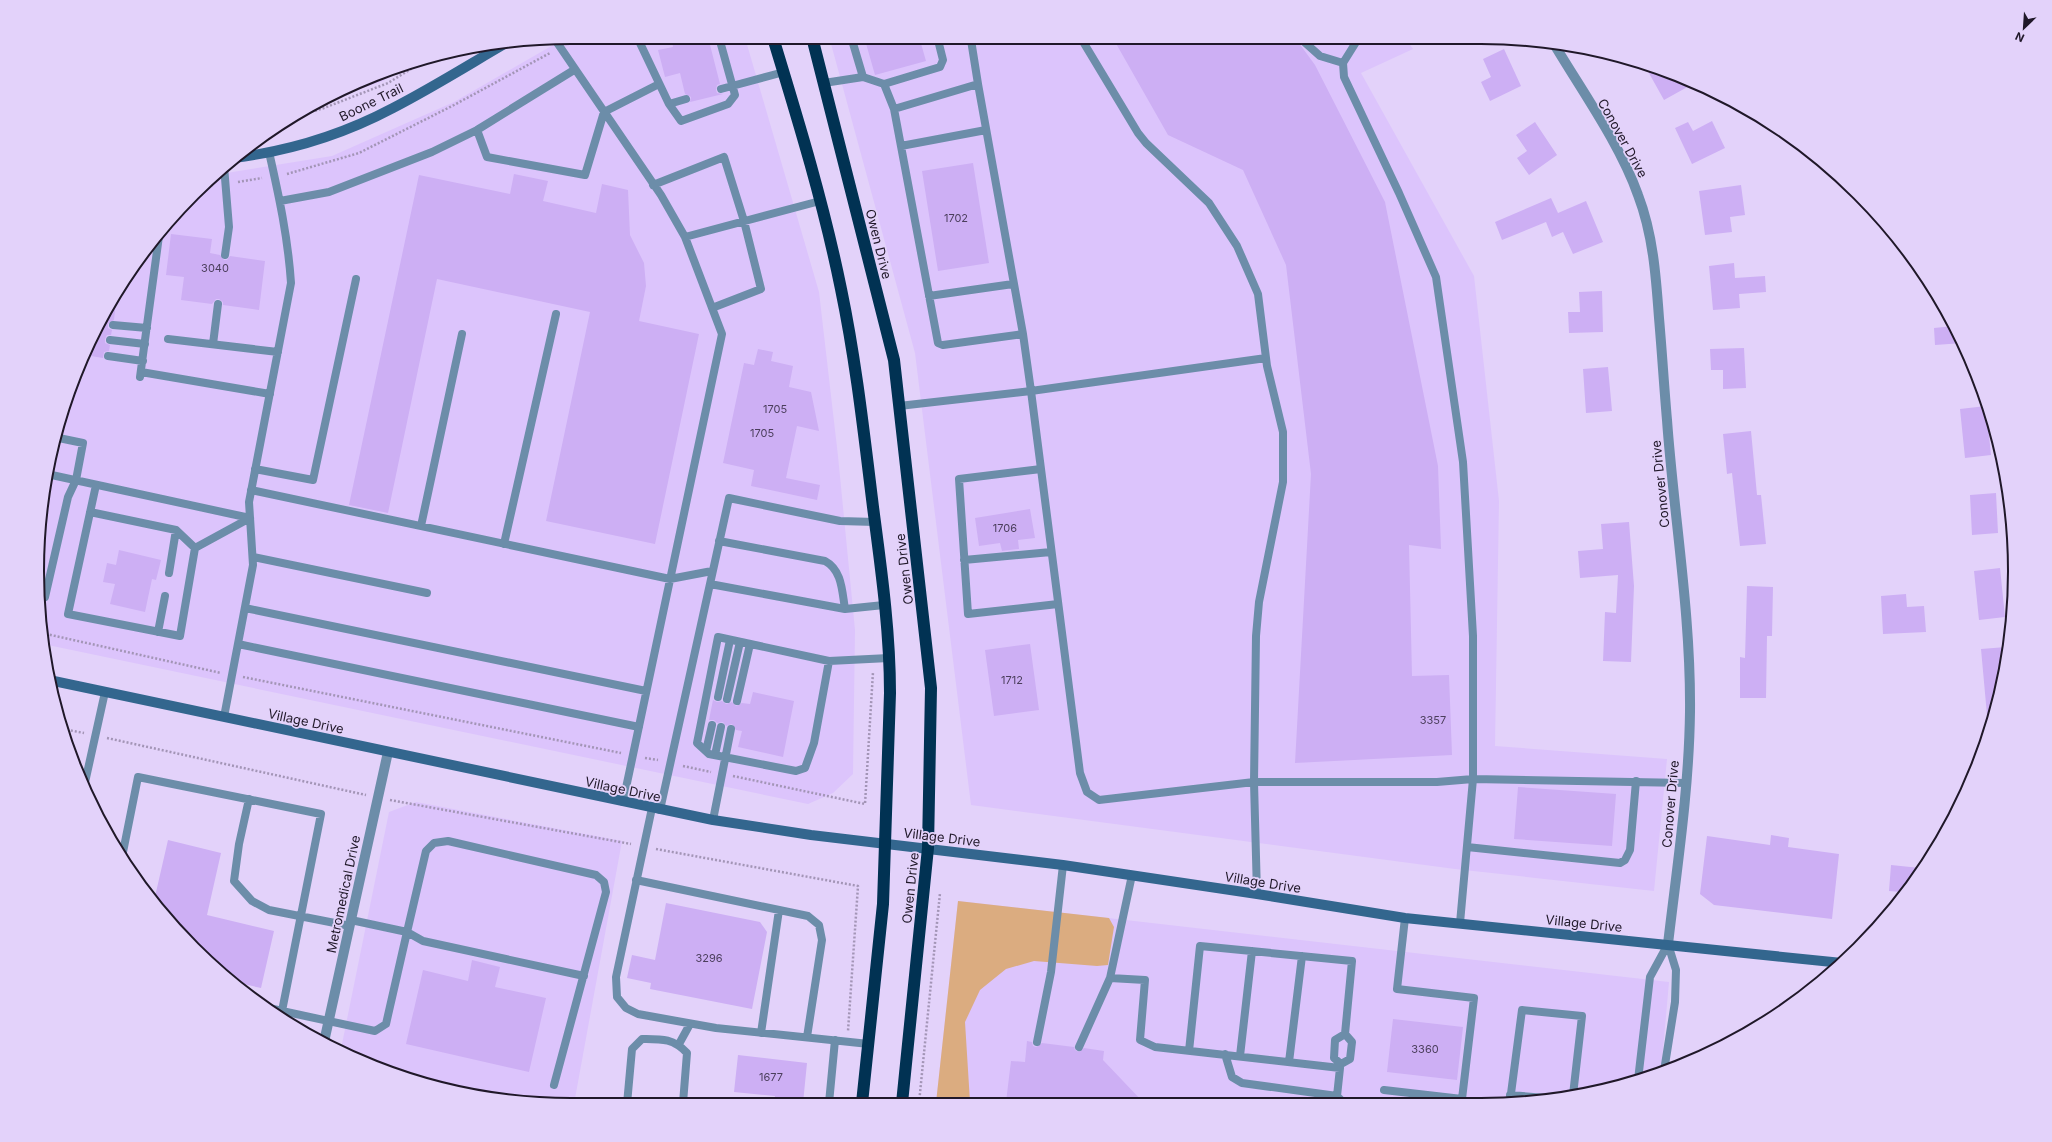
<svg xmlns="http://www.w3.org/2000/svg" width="2052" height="1142" viewBox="0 0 2052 1142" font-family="Inter,sans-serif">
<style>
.built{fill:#dcc4fc}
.green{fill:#dbac80}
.building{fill:#cdaff4}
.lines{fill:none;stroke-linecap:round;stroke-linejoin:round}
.path{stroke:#a395b6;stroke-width:2.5;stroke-dasharray:2 2;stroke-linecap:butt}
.lane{stroke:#6c8da9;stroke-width:8}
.street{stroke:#6c8da9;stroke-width:10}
.secondary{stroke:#33668e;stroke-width:10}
.highway{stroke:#013253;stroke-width:12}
.labels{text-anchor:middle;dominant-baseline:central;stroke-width:3.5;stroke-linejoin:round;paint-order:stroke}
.number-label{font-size:11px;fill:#4b3e5c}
.street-label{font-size:13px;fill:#201829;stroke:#e3d2fa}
.rim{fill:none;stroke:#201829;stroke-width:2}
</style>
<rect width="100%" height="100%" fill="#e3d2fa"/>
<path class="built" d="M1406,39l7,10 -52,24 113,203 25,225 -4,245 172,13 -13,132 -199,-22 -484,-64 -56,-452 -85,-313z
M560,41h186l73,251 19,164 17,174 -2,144 -20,19 -25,11 -765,-160 -5,-38 4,-104 13,-69 37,-98 35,-61 66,-80 21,-19 118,-19 122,-54z
M413,62l-30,19 -69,24 21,-13 65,-27z
M416,802l206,39 -48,263h-38l-103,-17 -92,-38 48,-237z
M958,901l711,81 -8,90 -8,5 -103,23 -614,3z"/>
<path class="green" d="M958,901l151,17 5,9 -6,38 -11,1 -63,-5 -28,8 -26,21 -15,32 5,80 -34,1z"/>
<path class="building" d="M1296,39l19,26 70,137 53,264 3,83 -32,-4 3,131 37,-1 3,80 -157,8 16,-289 -25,-209 -43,-95 -75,-35 -54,-95z
M865,40h55l6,21 -51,14z
M672,41h37l11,43 -3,1 -1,5 1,3 6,1 -33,8 1,-5 -6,-3 -5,-21 -15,4 -7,-27 15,-3z
M1504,49l17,37 -31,15 -9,-19 10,-5 -8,-18z
M1645,66l8,3 38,16 -27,15z
M1712,121l13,27 -33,16 -17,-36 13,-6 5,9z
M1535,122l22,33 -28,20 -12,-17 10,-7 -11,-16z
M973,163l16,100 -51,8 -16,-100z
M514,174l34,7 -5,20 53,12 6,-29 26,6 2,45 14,28 2,23 -7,35 60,13 -44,210 -109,-23 44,-209 -153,-33 -49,234 -39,-8 70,-330 91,19z
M1741,185l4,30 -15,2 2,15 -27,3 -6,-44z
M1551,198l7,15 28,-12 17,41 -30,12 -10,-22 -11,5 -6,-15 -44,18 -7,-18z
M171,234l41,5 -2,14 10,2 4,5h3l3,-4 35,5 -6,49 -36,-5v-3l-4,-3h-3l-4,5 -31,-4 3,-23 -18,-2z
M1734,263l1,15 30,-2 1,16 -27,2 1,14 -27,2 -4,-44z
M1602,291l1,41 -34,1 -1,-21h12l-1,-20z
M117,292l-3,28 -6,4v4l4,2 -1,5h-4l-2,4v4l5,2 -1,6 -5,1 -1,6 -18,-3 7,-20z
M1954,326l9,17 -28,2 -1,-17z
M1744,348l2,40 -23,1v-19h-12l-1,-21z
M758,349l15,3 -2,9 22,5 -4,21 22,5 8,39 -22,-5 -11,52 34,7 -3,15 -66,-14 3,-16 -31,-7 21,-100 10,2z
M1608,367l4,44 -26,2 -3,-44z
M1986,406l5,49 -26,3 -5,-49z
M1751,431l6,64h4l5,49 -26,2 -8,-73 -5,1 -4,-40z
M1996,493l2,40 -26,2 -2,-40z
M1030,509l5,29 -17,2 1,9 -17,2 -2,-8 -21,3 -4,-28z
M1629,522l5,64 -3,76 -28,-1 2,-49 11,1 2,-38 -38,3 -2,-27 25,-2 -2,-25z
M119,550l42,10 -5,20 -4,-1 -7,33 -35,-8 5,-20 -12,-2 4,-19 9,2z
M2000,568l5,49 -26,3 -5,-49z
M1747,586l26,1 -1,49h-5l-1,62h-26v-41l5,1z
M1906,594l1,13 17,-1 2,26 -43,2 -2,-38z
M1030,644l9,66 -45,6 -9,-66z
M2006,647l1,10 -16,69h-3l-7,-77z
M753,692l41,9 -11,56 -45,-10 4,-16 -6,-1 -4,-6 -6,2 -3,-4 -6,1 -3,-3h-5l4,-20 4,2 5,-1 4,3 6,-2 4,4 6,-3 8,1z
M1518,787l98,7 -4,52 -98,-7z
M1771,835l18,3 -1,9 51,7 -7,65 -118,-14 -14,-11 7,-58 63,9z
M168,840l53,13 -14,62 67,16 -13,57 -31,-7 -11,-8 -50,-50 -15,-22z
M1891,865l29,3 -18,24 -13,-1z
M666,903l94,19 7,10 -15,77 -102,-20 1,-6 -24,-5 5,-23 23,5z
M472,960l28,7 -5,20 51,11 -17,74 -123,-28 17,-74 45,11z
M1393,1019l70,8 -6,53 -70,-8z
M1027,1041l5,1 1,4 3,1 6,-4 32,4 1,3 4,2 5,-4 20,3 -1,9 40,42h-137l5,-41 14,1z
M738,1055l69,8 -4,40h-29l1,-7 -41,-4z"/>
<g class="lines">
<path class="path" d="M292,118l32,-10 64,-25 41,-25
M287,174l72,-21 95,-48 96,-52
M238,182l24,-4
M203,185h10
M42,633l179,40
M243,677l378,76
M63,729l21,4
M107,738l259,57
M645,758l13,2
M683,766l28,6
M733,776l132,28 8,-132
M390,800l241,44
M656,849l202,37 -10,145
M919,1103l21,-210"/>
<path class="lane" d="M1301,39l19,17 23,7
M1358,39l-15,24 1,14 55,116 37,84 27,185 10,174v143l213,4
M852,40l11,37
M1082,40l56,93 8,10 63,60 28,43 21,48 9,72 16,66v50l-24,120 -3,34 -2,146 -155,18 -12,-8 -7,-19 -49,-382 235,-33
M556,41l105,154 24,42 37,97 -99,468
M639,41l30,63 17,-5
M824,83l39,-6 21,7 10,25 84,-25 -7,-44
M884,84l56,-17 3,-7 -5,-20
M978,84l45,250
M721,89l63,-17
M669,104l12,17 47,-17 7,-9 -15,-54
M894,109l44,234 5,2 80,-11 8,57 -132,15
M477,130l10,27 98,18 19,-63 55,-28
M901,146l85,-16
M224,166l5,61 -4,28
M653,185l71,-28 20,64 17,68 -49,19
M280,201l49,-9 103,-40 45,-22 97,-60
M685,237l135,-36
M929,296l84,-12
M113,325l34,3
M168,339l110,13
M110,340l35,4
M213,344l5,-40
M108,356l35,5
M141,372l129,22
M140,377l19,-141
M255,469l58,11 43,-201
M1041,469l-82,10 9,135 90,-10
M47,474l203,44
M96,485l-28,129 112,22 15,-88 55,-30
M251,490l419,89 42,-8
M43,494l7,-19
M90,512l86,18 19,18
M421,526l41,-192
M719,541l106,20c17,9 17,30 20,48
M504,544l52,-230
M253,557l174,36
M964,560l87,-8
M169,573l7,-43
M710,584l135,25 39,-4
M38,596l7,1 23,-100 8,-17 7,-37 -29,-6
M245,608l401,83
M158,632l7,-36
M238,644l401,83
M829,661l-15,82 -9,25 -9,3 -87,-17 -12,-11 21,-106 111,24 60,-3
M718,697l12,-57
M727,699l13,-57
M737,701l13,-57
M224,717l29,-152 -4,-63 42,-219c-3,-45 -12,-87 -22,-131
M706,751l6,-26
M715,755l6,-28
M84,787l21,-95
M249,799l-10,45 -5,37 18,20 17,9 81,16
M652,808l-36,169 1,20 9,11 12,6 78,14 153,16
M660,810l69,-312 111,23 35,1
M713,820l18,-91
M1467,847l153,16 5,-3 5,-10 6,-69
M122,857l16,-80 183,37 -39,197 -13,-3
M636,880l172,36 11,9 3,15 -15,97
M1257,894l-3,-112h183l36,-3 -13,144
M351,920l56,12 19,-81 8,-8 14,-2 148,34 8,7 2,10 -52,193
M1110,978l35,2 -5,60 15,7 185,21 -3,28
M282,1011l93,20 11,-7 21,-92 16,9 161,35
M761,1033l18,-123
M1037,1042l14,-70 12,-107
M679,1044l11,-20
M1079,1047l31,-69 22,-103
M1189,1051l11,-105 152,15 -7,73 7,8 -2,17 -9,5
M1225,1054l7,23 10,6 95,13 5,5
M1240,1056l12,-105
M1289,1062l13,-106
M1341,1064l-7,-6 1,-18 10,-6
M1664,1071l11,-69 1,-32 -8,-26
M1638,1080l12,-103 18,-33
M1384,1090l78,9 12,-101 -77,-9 8,-71
M1510,1095l48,4
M1510,1101l12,-91 60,6 -9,79
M829,1103l6,-63
M627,1104l5,-55 10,-10c19,0 31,-1 45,14l-4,50"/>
<path class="street" d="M1554,44c28,47 66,100 84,151 15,39 18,81 21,123 3,34 5,68 8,102 7,97 24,194 23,292 -1,78 -13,155 -22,232
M324,1042l64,-290"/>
<path class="secondary" d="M234,158c55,-7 110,-24 159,-50 39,-20 77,-44 115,-66
M49,680l664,140 98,15 252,30 194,29 148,24 437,45"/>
<path class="highway" d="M774,41c25,82 50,164 67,248 15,72 23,145 32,218 8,61 17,124 17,186l-7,211 -21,199
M813,41l81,319 37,328 -3,160 -26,255"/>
</g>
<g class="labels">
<g class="number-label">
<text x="956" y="218">1702</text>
<text x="215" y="268">3040</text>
<text x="775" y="409">1705</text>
<text x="762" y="433">1705</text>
<text x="1005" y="528">1706</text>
<text x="1012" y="680">1712</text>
<text x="1433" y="720">3357</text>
<text x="709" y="958">3296</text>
<text x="1425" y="1049">3360</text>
<text x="771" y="1077">1677</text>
</g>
<g class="street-label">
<text transform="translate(371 102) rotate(-26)">Boone Trail</text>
<text transform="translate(1623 138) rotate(61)">Conover Drive</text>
<text transform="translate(879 244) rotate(76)">Owen Drive</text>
<text transform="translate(1660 484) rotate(-96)">Conover Drive</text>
<text transform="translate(904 569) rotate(-97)">Owen Drive</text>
<text transform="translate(306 721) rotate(12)">Village Drive</text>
<text transform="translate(623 789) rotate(12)">Village Drive</text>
<text transform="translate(1670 804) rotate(-85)">Conover Drive</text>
<text transform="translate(942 837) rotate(7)">Village Drive</text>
<text transform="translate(1263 882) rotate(9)">Village Drive</text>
<text transform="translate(910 888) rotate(-84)">Owen Drive</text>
<text transform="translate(343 894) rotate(-78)">Metromedical Drive</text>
<text transform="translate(1584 923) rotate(6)">Village Drive</text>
</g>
</g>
<path d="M0 0H2052V1142H0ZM571 44H1481A527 527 0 0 1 2008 571V571A527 527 0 0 1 1481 1098H571A527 527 0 0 1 44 571V571A527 527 0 0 1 571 44Z" fill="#e3d2fa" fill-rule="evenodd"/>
<path class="rim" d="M571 44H1481A527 527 0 0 1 2008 571V571A527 527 0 0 1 1481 1098H571A527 527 0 0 1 44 571V571A527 527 0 0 1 571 44Z"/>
<g transform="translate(2024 28) rotate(205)" stroke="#e3d2fa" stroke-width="3" paint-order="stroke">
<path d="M0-3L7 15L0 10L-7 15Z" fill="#201829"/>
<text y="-6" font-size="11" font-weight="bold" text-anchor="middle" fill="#201829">N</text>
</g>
</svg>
